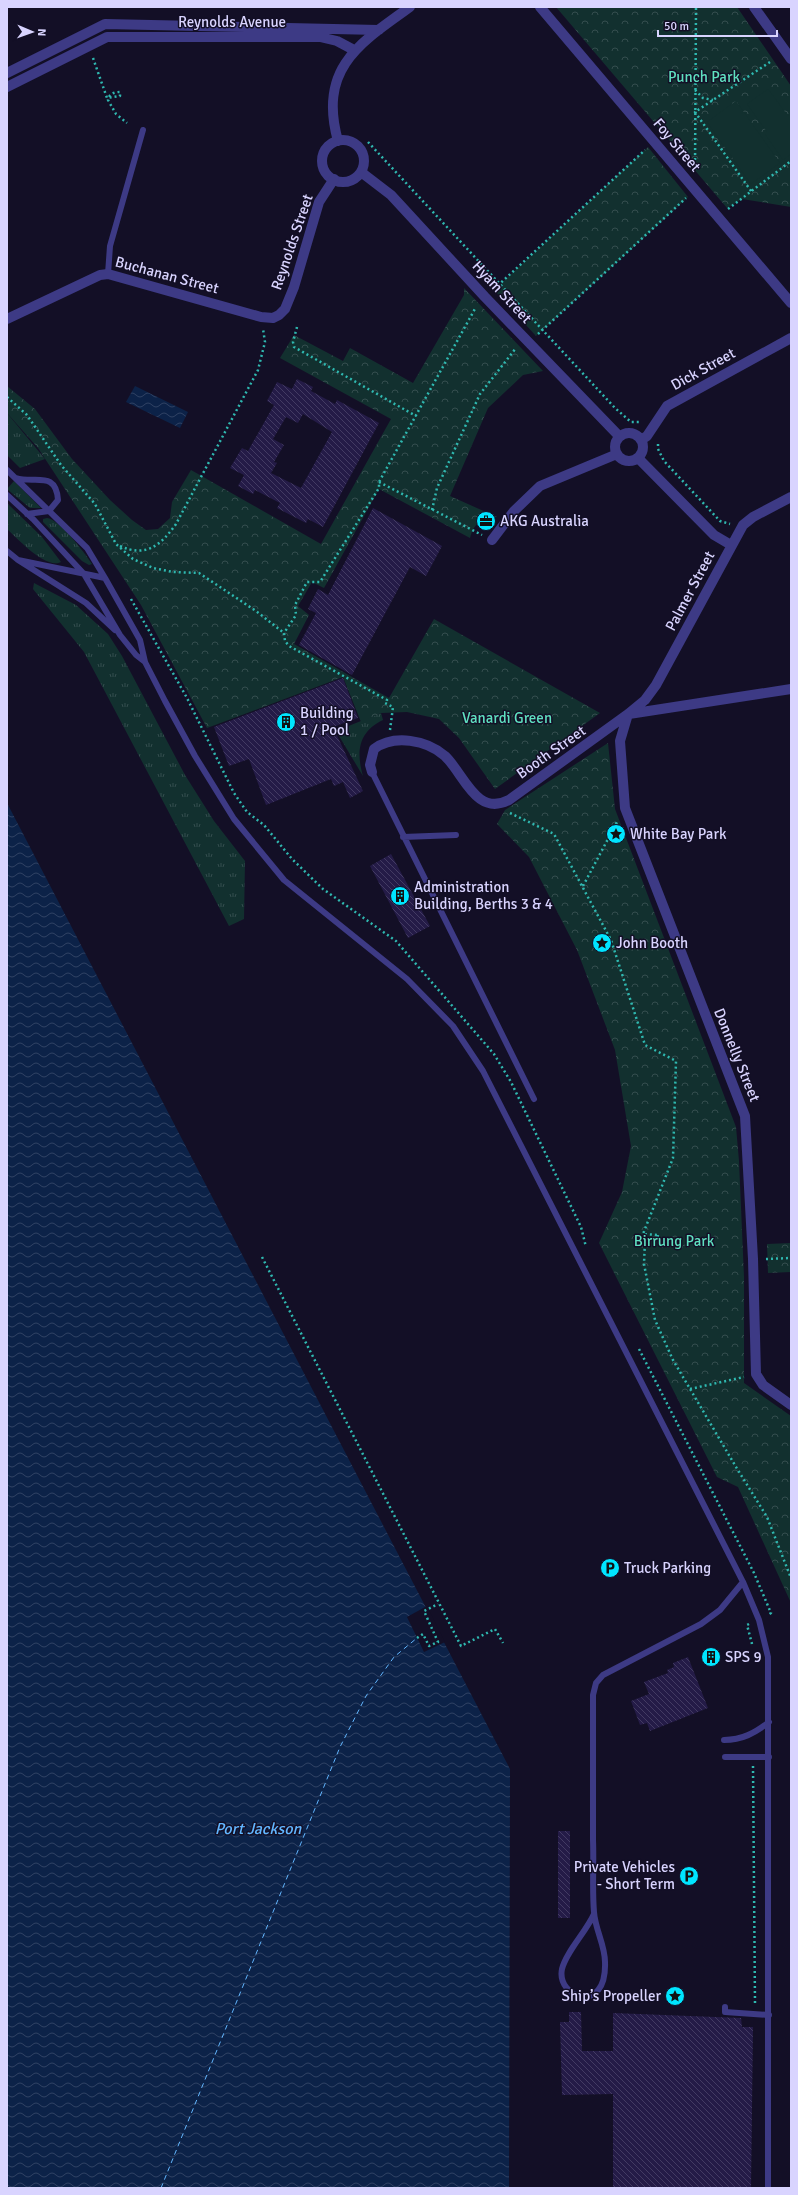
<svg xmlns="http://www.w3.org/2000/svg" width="798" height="2195" viewBox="0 0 798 2195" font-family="Signika,sans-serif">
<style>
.grass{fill:url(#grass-tufts)}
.park{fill:url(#park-crowns)}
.pitch{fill:#12302f}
.water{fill:url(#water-waves)}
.pier{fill:#130f26}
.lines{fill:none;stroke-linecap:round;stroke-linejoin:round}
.ferry{stroke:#62b6ff;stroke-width:1;stroke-dasharray:5 4;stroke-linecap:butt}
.building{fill:url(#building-back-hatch);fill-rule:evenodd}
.path{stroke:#2fb8b0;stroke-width:2.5;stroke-dasharray:2 3;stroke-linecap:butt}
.service{stroke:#3d3a85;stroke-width:6}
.minor{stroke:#3d3a85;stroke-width:10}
.tertiary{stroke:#3d3a85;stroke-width:10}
.labels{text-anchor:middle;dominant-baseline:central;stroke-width:3;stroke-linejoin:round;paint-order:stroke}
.street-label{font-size:15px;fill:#d9d4ff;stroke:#130f26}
.park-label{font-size:15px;fill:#5fe0c0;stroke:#130f26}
.poi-label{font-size:15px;fill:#d9d4ff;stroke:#130f26;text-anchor:start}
.water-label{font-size:16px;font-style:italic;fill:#62b6ff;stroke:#130f26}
</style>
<defs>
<pattern id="grass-tufts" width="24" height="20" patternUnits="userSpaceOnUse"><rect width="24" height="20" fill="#12302f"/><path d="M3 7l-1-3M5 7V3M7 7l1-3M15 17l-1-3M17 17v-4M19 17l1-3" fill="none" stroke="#344d4e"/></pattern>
<pattern id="park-crowns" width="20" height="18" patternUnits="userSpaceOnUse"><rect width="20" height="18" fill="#12302f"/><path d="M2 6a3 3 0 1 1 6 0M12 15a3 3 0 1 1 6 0" fill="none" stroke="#344d4e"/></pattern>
<pattern id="water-waves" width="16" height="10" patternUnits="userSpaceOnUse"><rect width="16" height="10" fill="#0c2248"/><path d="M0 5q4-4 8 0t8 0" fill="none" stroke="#2f4163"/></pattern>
<pattern id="building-back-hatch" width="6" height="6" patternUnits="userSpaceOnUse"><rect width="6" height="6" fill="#241b47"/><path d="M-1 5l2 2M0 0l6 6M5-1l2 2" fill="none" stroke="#433b63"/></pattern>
</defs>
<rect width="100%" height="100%" fill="#130f26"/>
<path class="grass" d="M7,413l38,46 -25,9 -13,-13z
M14,481l27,27h-11l-23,-19z
M7,503l35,34 19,25c-15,8 -44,-24 -54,-33z
M47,518c12,1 38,35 45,46l-3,1 -7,-4 -39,-39v-3z
M34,583l42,22 32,29 14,22 63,119 29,46 31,40 -1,58 -15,7 -145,-274 -51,-63z
M381,713l2,7c-25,12 -27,32 -20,56l-27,-45z"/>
<path class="park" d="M556,7h181l54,79v121l-49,-8 -15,9z
M648,147l40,50 -152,139 -42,-46z
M464,288l79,83 -20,4 -35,33 -38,88 47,21c-15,2 -23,5 -27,21l-91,-49 -55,99 -12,-6 -14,24 11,9 -15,29 95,54 45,-79 166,94 -105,76 -36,-51 -20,-19 -32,-7 -26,1 -20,9 -18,-45 -136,51 -66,-123 -103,-157 -31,-35v-27l28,23 37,50 38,41 22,20 14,10 12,-1 12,-11 2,-16 19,-32 130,74 70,-125 -111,-61 14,-23 49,26 7,-13 63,35 51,-88z
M608,743l7,66 121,318 3,34 5,116v106l47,33v187l-53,-116 -21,-10 -118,-234 23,-51 9,-46 -16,-96 -38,-100 -48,-93 -32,-33 8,-14z
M791,1243v29l-23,1 -1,-29z"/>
<path class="pitch" d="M768,89l20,27 3,-1v39l-8,6 -18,-26 2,-2 -20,-28z
M736,101l44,62 -29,21 -44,-62z"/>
<path class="water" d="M135,386l53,26 -8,16 -54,-26z
M7,803l503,966 -1,419h-502z"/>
<path class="pier" d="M427,1606l18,36 -21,10 -17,-35z"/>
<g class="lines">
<path class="ferry" d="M161,2188l179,-441 26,-51 28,-39 23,-19"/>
</g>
<path class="building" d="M297,379l16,8 -2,4 24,13 2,-4 42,23 -56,104 -15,-8 -2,4 -29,-15 3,-5 -25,-13 -2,4 -15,-8 6,-11 -14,-7 12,-20 6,3 26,-46 -7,-4 10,-19 15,7zM303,414l29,18 -31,56 -30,-15 6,-10 -3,-1 10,-17 -11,-6 13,-22 12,6z
M373,508l69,38 -16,30 -16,-9 -58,108 -53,-30 17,-32 -8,-4 10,-20 10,6z
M343,678l15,40 -25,9 30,64 -13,7 -7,-16 -9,4 -3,-7 -65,26 -17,-46 -20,7 -15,-39z
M391,854l39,72 -22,12 -38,-72z
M688,1657l20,51 -58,23 -3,-8 -7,2 -9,-24 18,-7 -5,-12 24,-9 -1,-3 7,-3 -1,-4z
M558,1831h12v87h-12z
M569,2012h12l1,39h31v-38l128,5 1,9h11l-2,161h-138v-94l-51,1 -2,-73h9z"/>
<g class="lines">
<path class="path" d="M93,58l14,40 13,-2v-4c-6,0 -11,2 -12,8l8,14 11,9
M695,90l8,8 10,2
M368,142l247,266 16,14h9
M695,170l1,-163
M751,191l-56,-79 75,-50
M728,209l63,-48
M494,289l151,-139
M297,327l-4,15 1,5 122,69
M538,334l148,-136
M7,397l20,18 34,50 34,39 21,40 17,15 20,9 20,4 26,1 57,38 28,22
M658,444v5l6,12 56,60 10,3
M379,482l103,53
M432,510l5,-22 43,-94 36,-46
M120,546c26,12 41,-1 56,-22l82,-154 7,-28 -2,-13
M131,599l56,99 47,95 13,19 17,13 28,34 31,30 73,52 98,113 17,28 70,145 5,20
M390,730l3,-23 -8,-4 2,-3 -98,-54 -4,-5 -1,-8 12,-18 -1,-10 12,-23h13l59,-94v-6l97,-175
M510,813l44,21 57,106 34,105 31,16 -3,97 -30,76 15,1
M583,886l34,-64
M658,1235l-1,4 -12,1 -1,24 11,56 18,40 63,107 31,50 24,61
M262,1257l199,389 34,-17 8,14
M766,1259l25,-1
M639,1349l115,224 17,40 -3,2
M690,1389l54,-12
M749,1624l-2,1 5,19
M417,1638l6,-4 6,12 9,-4 -14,-31 14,-7
M753,1766l2,237"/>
<path class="service" d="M108,274l2,-28 33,-116
M7,470l80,78 18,30
M16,478c19,6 40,-8 42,22l-9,11 -22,3
M7,495l26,24 51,55 36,61 16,20 9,7
M7,551l11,9 68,43 29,27
M18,560l87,18 35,62 5,22 20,39 30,55 39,63 50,61 123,99 46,47 30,45 260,511 16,38 9,37v531
M372,772l162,327
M403,837l53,-2
M724,1740c18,0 31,-7 45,-18
M725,1757h44
M594,1914c-8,18 -28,38 -32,55 -6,29 45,47 43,-7 0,-17 -10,-33 -11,-50 -2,-23 0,-48 -1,-72 0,-48 0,-97 0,-145l3,-12 7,-8 98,-51 19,-14 23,-28
M725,2007v5l44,3"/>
<path class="minor" d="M540,7l251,296
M754,7l37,52
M7,73l98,-49 274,6
M7,87l100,-50h213l17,4 17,9
M322 161a21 21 0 1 1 42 0a21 21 0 1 1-42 0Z
M338,141c-20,-72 20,-97 72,-134
M361,172l30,23 94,102 134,139
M615 447a14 14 0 1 1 28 0a14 14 0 1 1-28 0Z
M641,440l6,-4 20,-30 124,-68
M638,458l76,77 17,10
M492,540l22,-29 26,-25 77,-32
M628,714l-8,27 5,67 120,308 8,143 3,115 7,11 28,20
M629,714l162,-25
M372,772l-2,-7 4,-16c20,-15 53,-9 71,7 19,18 31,61 64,44l119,-86 17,-14 11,-15 87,-160 10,-8 38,-20"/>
<path class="tertiary" d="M7,319l93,-44 8,-1 153,43 12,1 6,-3 6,-6 9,-22 25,-85 15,-23"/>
</g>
<defs>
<symbol id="office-disc" viewBox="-11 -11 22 22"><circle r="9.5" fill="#00e5ff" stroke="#130f26"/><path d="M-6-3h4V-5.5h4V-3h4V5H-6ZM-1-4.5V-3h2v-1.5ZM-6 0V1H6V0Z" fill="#111"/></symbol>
<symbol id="building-disc" viewBox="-11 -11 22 22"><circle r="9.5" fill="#00e5ff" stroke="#130f26"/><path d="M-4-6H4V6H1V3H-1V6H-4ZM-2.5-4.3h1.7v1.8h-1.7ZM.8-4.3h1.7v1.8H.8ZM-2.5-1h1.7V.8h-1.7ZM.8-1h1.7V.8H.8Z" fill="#111"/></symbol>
<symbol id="sight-disc" viewBox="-11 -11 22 22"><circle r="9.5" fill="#00e5ff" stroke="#130f26"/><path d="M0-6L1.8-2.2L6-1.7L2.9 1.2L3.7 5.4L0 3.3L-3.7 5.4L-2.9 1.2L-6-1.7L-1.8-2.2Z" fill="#111"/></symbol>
<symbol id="parking-disc" viewBox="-11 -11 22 22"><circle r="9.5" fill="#00e5ff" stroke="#130f26"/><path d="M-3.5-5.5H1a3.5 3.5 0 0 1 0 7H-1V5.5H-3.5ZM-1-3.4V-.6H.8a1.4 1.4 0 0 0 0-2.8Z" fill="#111"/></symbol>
</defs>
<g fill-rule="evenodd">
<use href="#office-disc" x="475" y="510" width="22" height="22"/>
<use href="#building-disc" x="275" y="711" width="22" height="22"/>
<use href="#sight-disc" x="605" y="823" width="22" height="22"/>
<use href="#building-disc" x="389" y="885" width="22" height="22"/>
<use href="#sight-disc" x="591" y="932" width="22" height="22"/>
<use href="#parking-disc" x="599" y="1557" width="22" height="22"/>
<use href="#building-disc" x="700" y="1646" width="22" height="22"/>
<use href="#parking-disc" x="678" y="1865" width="22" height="22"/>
<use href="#sight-disc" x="664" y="1985" width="22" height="22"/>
</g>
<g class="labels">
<g class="street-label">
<text x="232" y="22">Reynolds Avenue</text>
<text transform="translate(677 145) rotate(50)">Foy Street</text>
<text transform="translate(292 242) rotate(-71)">Reynolds Street</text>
<text transform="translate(167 275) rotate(15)">Buchanan Street</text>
<text transform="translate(502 292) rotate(47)">Hyam Street</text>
<text transform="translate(703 369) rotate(-29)">Dick Street</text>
<text transform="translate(690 591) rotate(-62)">Palmer Street</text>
<text transform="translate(551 752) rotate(-35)">Booth Street</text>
<text transform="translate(737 1055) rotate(68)">Donnelly Street</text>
</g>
<g class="park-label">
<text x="704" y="77">Punch Park</text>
<text x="507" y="718">Vanardi Green</text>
<text x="674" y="1241">Birrung Park</text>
</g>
<g class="poi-label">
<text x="500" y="521">AKG Australia</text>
<text x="300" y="713">Building<tspan x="300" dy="17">1 / Pool</tspan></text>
<text x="630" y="834">White Bay Park</text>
<text x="414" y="887">Administration<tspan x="414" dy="17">Building, Berths 3 &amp; 4</tspan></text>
<text x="616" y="943">John Booth</text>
<text x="624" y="1568">Truck Parking</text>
<text x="725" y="1657">SPS 9</text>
<text x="675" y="1867" text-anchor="end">Private Vehicles<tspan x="675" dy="17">- Short Term</tspan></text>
<text x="661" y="1996" text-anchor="end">Ship’s Propeller</text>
</g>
<g class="water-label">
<text x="258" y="1829">Port Jackson</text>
</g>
</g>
<rect width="798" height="2195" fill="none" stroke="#d9d4ff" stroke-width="16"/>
<g transform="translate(32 32) rotate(92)" stroke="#130f26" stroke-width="3" paint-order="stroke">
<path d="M0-3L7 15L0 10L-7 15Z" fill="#d9d4ff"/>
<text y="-6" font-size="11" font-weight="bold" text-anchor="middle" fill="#d9d4ff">N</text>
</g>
<path d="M658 30v6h119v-6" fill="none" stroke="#d9d4ff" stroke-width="2"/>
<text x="664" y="30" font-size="12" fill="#d9d4ff" stroke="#130f26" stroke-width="3" paint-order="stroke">50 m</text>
</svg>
